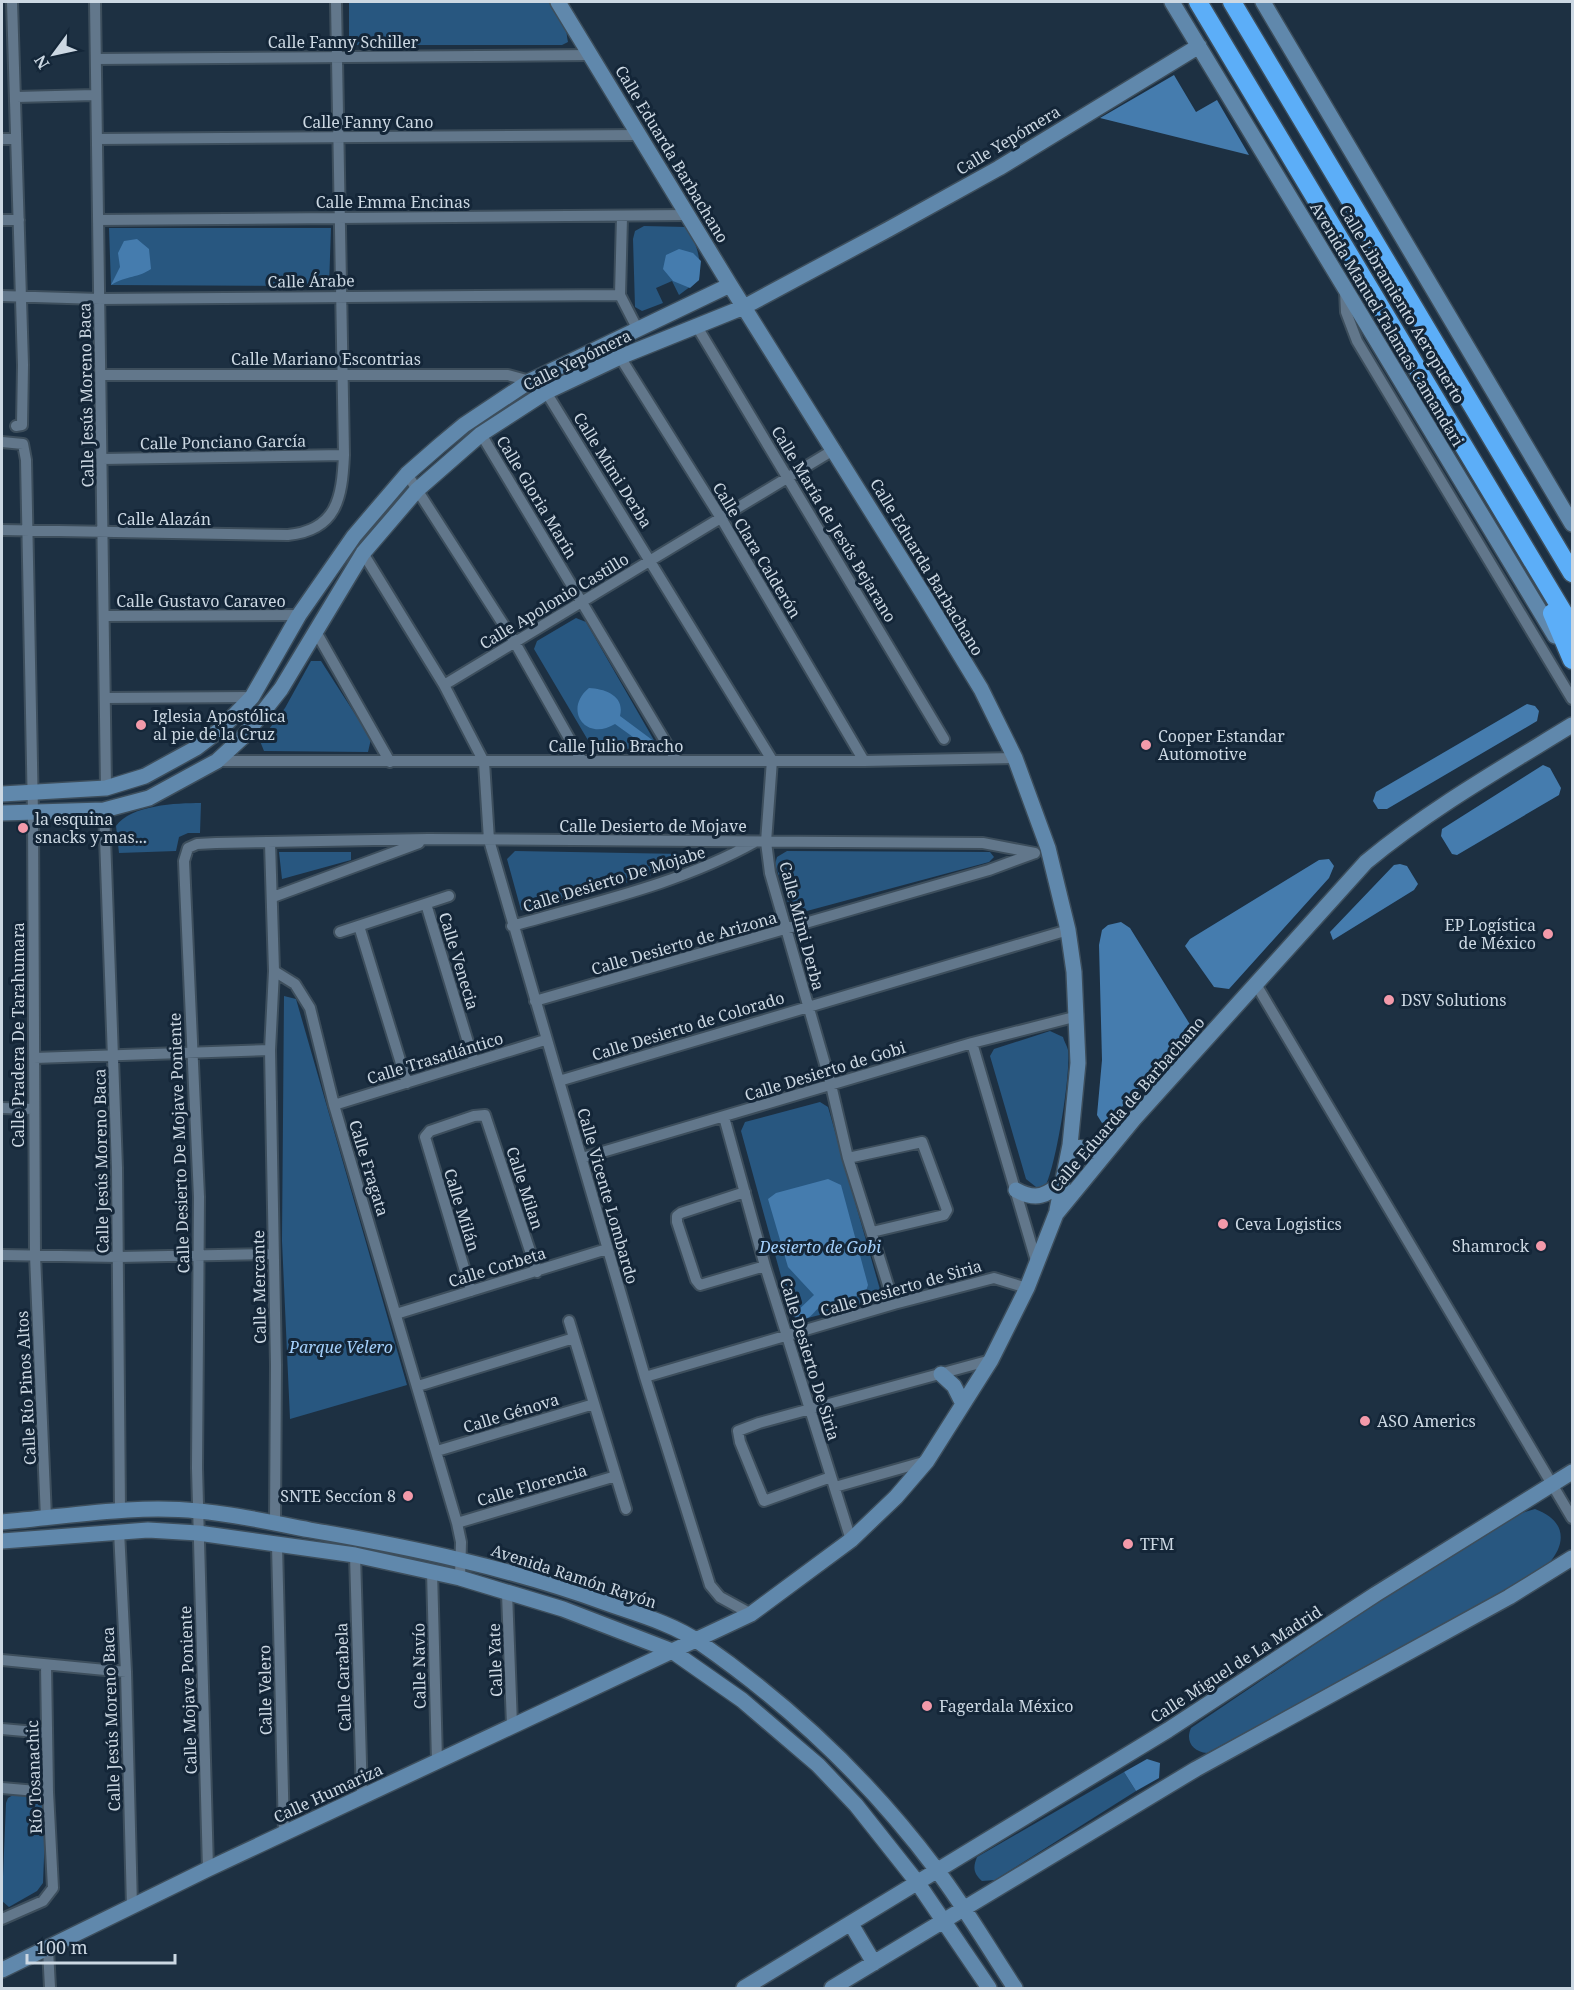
<svg xmlns="http://www.w3.org/2000/svg" width="1574" height="1990" viewBox="0 0 1574 1990" font-family="'Noto Serif',serif">
<style>
.green{fill:#285780}
.water{fill:#457cae}
.lines{fill:none;stroke-linecap:round;stroke-linejoin:round}
.street-casing{stroke:#3d4e5c;stroke-width:14}
.secondary-casing{stroke:#3d4e5c;stroke-width:18}
.highway-casing{stroke:#3d4e5c;stroke-width:21}
.street{stroke:#62778b;stroke-width:10}
.secondary{stroke:#6088ac;stroke-width:15}
.highway{stroke:#5caef8;stroke-width:18}
.poi-dot{fill:#f39aaa;stroke:#142638;stroke-width:2}
.labels{text-anchor:middle;dominant-baseline:central;stroke-width:6;stroke-linejoin:round;paint-order:stroke}
.street-label{font-size:16px;fill:#ccd8e3;stroke:#142638}
.poi-label{font-size:16px;fill:#ccd8e3;stroke:#142638;text-anchor:start}
.park-label{font-size:16px;font-style:italic;fill:#a5d1fc;stroke:#142638}
</style>
<rect width="100%" height="100%" fill="#1d3042"/>
<path class="green" d="M349,2h199c19,5 17,23 20,40l-6,3h-209l-4,-4z
M644,226l42,1c12,18 15,31 13,53l-20,15 -7,-14 -16,7 7,15 -21,8 -7,-4 -2,-68 2,-8z
M109,228h222l-2,58 -218,-1z
M576,618l10,4 69,120 -4,8 -59,-3 -58,-98 3,-8z
M311,661h10l50,78 -3,13 -104,-1 -4,-10 25,-33z
M201,803l-1,30h-12l-9,4 -3,14 -57,2 -3,-27c15,-21 60,-23 85,-23z
M515,851l169,3v11l-154,47 -9,-2 -14,-51z
M787,851l203,1 4,5 -5,5 -197,53 -17,-51 2,-7z
M279,852h72v8l-69,19z
M284,996l12,3 111,386 -117,34 -8,-178z
M1050,1031l13,6c1,4 4,9 5,13 3,23 -12,117 -23,137h-9l-10,-8 -36,-123 4,-7z
M820,1102l8,5 53,186 -7,8 -74,19 -8,-4 -51,-185 4,-9z
M1535,1509c30,11 33,33 13,55l-102,61 -239,128c-14,-1 -22,-12 -16,-25l225,-152 102,-62z
M1124,1772l12,19 -141,89 -13,1c-9,-8 -9,-14 -5,-24z
M13,1795l22,1 8,4 3,7 -3,76 -6,8 -28,16 -7,-6 4,-98 2,-5z"/>
<path class="water" d="M1174,75l22,37 21,-12 32,55 -149,-37z
M137,239l12,10 2,20c-13,9 -23,6 -40,16l9,-18 -2,-14 6,-12z
M679,249l14,4 8,8 -2,19 -9,8 -17,-7 -10,-12 3,-14z
M589,688c17,1 36,8 31,28l35,26 -4,8 -36,-26c-30,18 -52,-15 -26,-36z
M1527,704l8,2 4,5 -2,10 -150,88h-9l-5,-8 3,-9z
M1543,765l7,3 11,20 -2,7 -102,60 -5,-1 -11,-18 1,-7z
M1329,859l5,7 -5,12 -100,111 -15,-2 -29,-41 5,-7 129,-79z
M1400,864l7,2 11,18 -4,6 -81,50 -3,-8 64,-67z
M1121,922l9,6 64,103 -11,7 -71,80 -10,5 -5,-8 5,-55 -3,-115 3,-15 6,-5z
M828,1179l13,6 27,100 -3,9c-12,3 -25,5 -37,8 -17,6 -14,24 -36,14l22,-21 -26,-28 -20,-68 8,-6z
M1147,1759l13,4 -1,15 -23,13 -12,-19z"/>
<g class="lines">
<defs>
<path id="street" d="M12,2l11,363 -1,60 -6,1
M95,2l11,786
M96,59l495,-4
M16,97l79,-2
M2,139h14
M98,139l541,-4
M622,217l-2,78 18,35
M2,220h17
M99,220l588,-5
M1345,291l1,21 11,29 215,358
M2,296l98,3 520,-4
M696,325l248,414
M620,357l101,161 143,243
M101,375h407l22,6 16,11 226,368 -6,82 4,31 61,212 17,73 46,146
M481,434l196,327
M2,442l21,2 3,16 7,354 2,441 11,263
M102,459l242,-4
M407,474l107,167 68,120
M2,530l286,5c49,-5 54,-37 56,-80l-8,-453
M363,553l81,132 40,77 5,78 156,537 65,208 10,12 31,17
M104,616l195,-1
M315,630l75,132
M444,685l391,-236
M105,698l147,-1
M217,761h647l151,-3
M104,810l13,358 3,344
M270,843l4,128 -4,79 6,315 -1,158
M273,897l146,-54
M426,904l48,158
M359,926l48,157
M512,926c83,-24 168,-42 243,-84
M340,932l109,-36
M274,971l21,13 15,24 24,97 123,418 4,19 -1,36
M1257,986l315,532
M535,1001l454,-131 46,-17
M972,1043l65,221
M34,1058l236,-8
M559,1081l509,-151
M334,1105l211,-65
M2,1108l30,1
M724,1117l41,149 86,274
M582,1158l390,-115 106,-27
M848,1158l74,-16 25,68 -3,5 -72,17
M745,1192l-64,21 -4,3v6l19,58 4,5 65,-19
M2,1255l117,2 154,-3
M471,1291l-46,-154 5,-6 44,-15 11,-1 52,157
M396,1314l211,-65
M569,1321l57,188
M645,1377l249,-73 100,-26 33,10
M418,1386l156,-48
M437,1451l157,-47
M831,1477l-67,24 -24,-59 -2,-11 21,-8 232,-63
M835,1487l92,-26
M457,1523l159,-47
M119,1531l7,141 6,235
M277,1545l7,289
M355,1555l7,242
M432,1571l5,190
M507,1593l5,132
M2,1660l124,12
M2,1729l45,4
M2,1788l46,4
M208,1869l-11,-401 2,-271 -14,-312 -1,-24 4,-13 9,-4 19,-1 212,-4 555,4 52,10
M2,1919l41,-18 10,-13 -5,-96 -2,-127
M48,1949l2,39"/>
<path id="secondary" d="M558,2l172,283 195,312 56,92 34,69 33,90 20,82 6,42 4,91 -8,82 -13,65
M1172,2l383,634
M1263,2l309,522
M2,794l104,-6 39,-12 51,-28 25,-19 31,-32 47,-82 55,-79 53,-62 32,-28 25,-21 66,-44 200,-96
M2,813l102,-3 45,-12 68,-37 27,-25 37,-47 82,-136 54,-63 64,-56 65,-42 74,-35 124,-50 145,-78 110,-61 200,-122
M1070,1145l35,9
M1016,1190c20,11 31,6 47,-9
M941,1374l13,12 9,18
M2,1522c64,-5 132,-18 196,-11 38,3 75,12 112,19 100,17 200,38 296,73 31,11 65,20 93,39 91,63 171,139 237,227 29,38 53,80 79,119
M2,1541l146,-11 50,3 157,22 105,23 103,31 109,42 70,49 76,65 38,40 61,77 72,106
M851,1924l23,39
M2,1970l206,-101 543,-255 100,-74 45,-43 31,-36 64,-101 36,-72 29,-74 78,-95 232,-257c64,-53 136,-94 206,-137
M744,1988l424,-258 208,-136 196,-122
M832,1988l364,-219 313,-172 63,-39"/>
<path id="highway" d="M1198,2l374,625
M1232,2l340,571
M1552,613l20,47"/>
</defs>
<use href="#street" class="street-casing"/>
<use href="#secondary" class="secondary-casing"/>
<use href="#highway" class="highway-casing"/>
<use href="#street" class="street"/>
<use href="#secondary" class="secondary"/>
<use href="#highway" class="highway"/>
</g>
<g class="poi-dot">
<circle cx="141" cy="725" r="6"/>
<circle cx="1146" cy="745" r="6"/>
<circle cx="23" cy="828" r="6"/>
<circle cx="1548" cy="934" r="6"/>
<circle cx="1389" cy="1000" r="6"/>
<circle cx="1223" cy="1224" r="6"/>
<circle cx="1541" cy="1246" r="6"/>
<circle cx="1365" cy="1421" r="6"/>
<circle cx="408" cy="1496" r="6"/>
<circle cx="1128" cy="1544" r="6"/>
<circle cx="927" cy="1706" r="6"/>
</g>
<g class="labels">
<g class="street-label">
<text x="343" y="42">Calle Fanny Schiller</text>
<text x="368" y="122">Calle Fanny Cano</text>
<text transform="translate(1008 140) rotate(-31)">Calle Yepómera</text>
<text transform="translate(672 154) rotate(59)">Calle Eduarda Barbachano</text>
<text x="393" y="202">Calle Emma Encinas</text>
<text transform="translate(311 281) rotate(-1)">Calle Árabe</text>
<text transform="translate(1402 304) rotate(59)">Calle Libramiento Aeropuerto</text>
<text transform="translate(1387 324) rotate(59)">Avenida Manuel Talamas Camandari</text>
<text x="326" y="359">Calle Mariano Escontrias</text>
<text transform="translate(577 360) rotate(-26)">Calle Yepómera</text>
<text transform="translate(86 395) rotate(-91)">Calle Jesús Moreno Baca</text>
<text transform="translate(223 442) rotate(-1)">Calle Ponciano García</text>
<text transform="translate(613 470) rotate(58)">Calle Mimi Derba</text>
<text transform="translate(537 497) rotate(59)">Calle Gloria Marín</text>
<text x="164" y="519">Calle Alazán</text>
<text transform="translate(834 524) rotate(59)">Calle María de Jesús Bejarano</text>
<text transform="translate(757 550) rotate(59)">Calle Clara Calderón</text>
<text transform="translate(927 567) rotate(59)">Calle Eduarda Barbachano</text>
<text x="201" y="601">Calle Gustavo Caraveo</text>
<text transform="translate(554 601) rotate(-31)">Calle Apolonio Castillo</text>
<text x="616" y="746">Calle Julio Bracho</text>
<text x="653" y="826">Calle Desierto de Mojave</text>
<text transform="translate(614 879) rotate(-17)">Calle Desierto De Mojabe</text>
<text transform="translate(802 926) rotate(75)">Calle Mimi Derba</text>
<text transform="translate(684 943) rotate(-16)">Calle Desierto de Arizona</text>
<text transform="translate(459 961) rotate(73)">Calle Venecia</text>
<text transform="translate(688 1026) rotate(-17)">Calle Desierto de Colorado</text>
<text transform="translate(18 1035) rotate(-90)">Calle Pradera De Tarahumara</text>
<text transform="translate(435 1058) rotate(-17)">Calle Trasatlántico</text>
<text transform="translate(825 1071) rotate(-17)">Calle Desierto de Gobi</text>
<text transform="translate(1127 1104) rotate(-49)">Calle Eduarda de Barbachano</text>
<text transform="translate(179 1143) rotate(-92)">Calle Desierto De Mojave Poniente</text>
<text transform="translate(101 1161) rotate(-91)">Calle Jesús Moreno Baca</text>
<text transform="translate(369 1168) rotate(73)">Calle Fragata</text>
<text transform="translate(525 1188) rotate(72)">Calle Milan</text>
<text transform="translate(608 1196) rotate(74)">Calle Vicente Lombardo</text>
<text transform="translate(462 1210) rotate(73)">Calle Milán</text>
<text transform="translate(497 1267) rotate(-17)">Calle Corbeta</text>
<text transform="translate(259 1287) rotate(-91)">Calle Mercante</text>
<text transform="translate(901 1288) rotate(-16)">Calle Desierto de Siria</text>
<text transform="translate(810 1359) rotate(73)">Calle Desierto De Siria</text>
<text transform="translate(26 1388) rotate(-93)">Calle Río Pinos Altos</text>
<text transform="translate(511 1413) rotate(-17)">Calle Génova</text>
<text transform="translate(532 1485) rotate(-16)">Calle Florencia</text>
<text transform="translate(574 1576) rotate(18)">Avenida Ramón Rayón</text>
<text transform="translate(495 1660) rotate(-92)">Calle Yate</text>
<text transform="translate(1236 1664) rotate(-33)">Calle Miguel de La Madrid</text>
<text transform="translate(419 1666) rotate(-91)">Calle Navío</text>
<text transform="translate(343 1677) rotate(-92)">Calle Carabela</text>
<text transform="translate(188 1690) rotate(-92)">Calle Mojave Poniente</text>
<text transform="translate(265 1690) rotate(-91)">Calle Velero</text>
<text transform="translate(111 1719) rotate(-92)">Calle Jesús Moreno Baca</text>
<text transform="translate(34 1777) rotate(-92)">Río Tosanachic</text>
<text transform="translate(328 1793) rotate(-25)">Calle Humariza</text>
</g>
<g class="poi-label">
<text x="153" y="716">Iglesia Apostólica<tspan x="153" dy="18">al pie de la Cruz</tspan></text>
<text x="1158" y="736">Cooper Estandar<tspan x="1158" dy="18">Automotive</tspan></text>
<text x="35" y="819">la esquina<tspan x="35" dy="18">snacks y mas...</tspan></text>
<text x="1536" y="925" text-anchor="end">EP Logística<tspan x="1536" dy="18">de México</tspan></text>
<text x="1401" y="1000">DSV Solutions</text>
<text x="1235" y="1224">Ceva Logistics</text>
<text x="1529" y="1246" text-anchor="end">Shamrock</text>
<text x="1377" y="1421">ASO Americs</text>
<text x="396" y="1496" text-anchor="end">SNTE Seccíon 8</text>
<text x="1140" y="1544">TFM</text>
<text x="939" y="1706">Fagerdala México</text>
</g>
<g class="park-label">
<text x="820" y="1247">Desierto de Gobi</text>
<text x="341" y="1347">Parque Velero</text>
</g>
</g>
<rect width="1574" height="1990" fill="none" stroke="#ccd8e3" stroke-width="6"/>
<g transform="translate(54 54) rotate(237)" stroke="#142638" stroke-width="4.5" paint-order="stroke">
<path d="M0-4.5L10 22L0 15L-10 22Z" fill="#ccd8e3"/>
<text y="-9" font-size="16" font-weight="bold" text-anchor="middle" fill="#ccd8e3">N</text>
</g>
<path d="M27 1954v9h148v-9" fill="none" stroke="#ccd8e3" stroke-width="3"/>
<text x="36" y="1954" font-size="18" fill="#ccd8e3" stroke="#142638" stroke-width="4.5" paint-order="stroke">100 m</text>
</svg>
